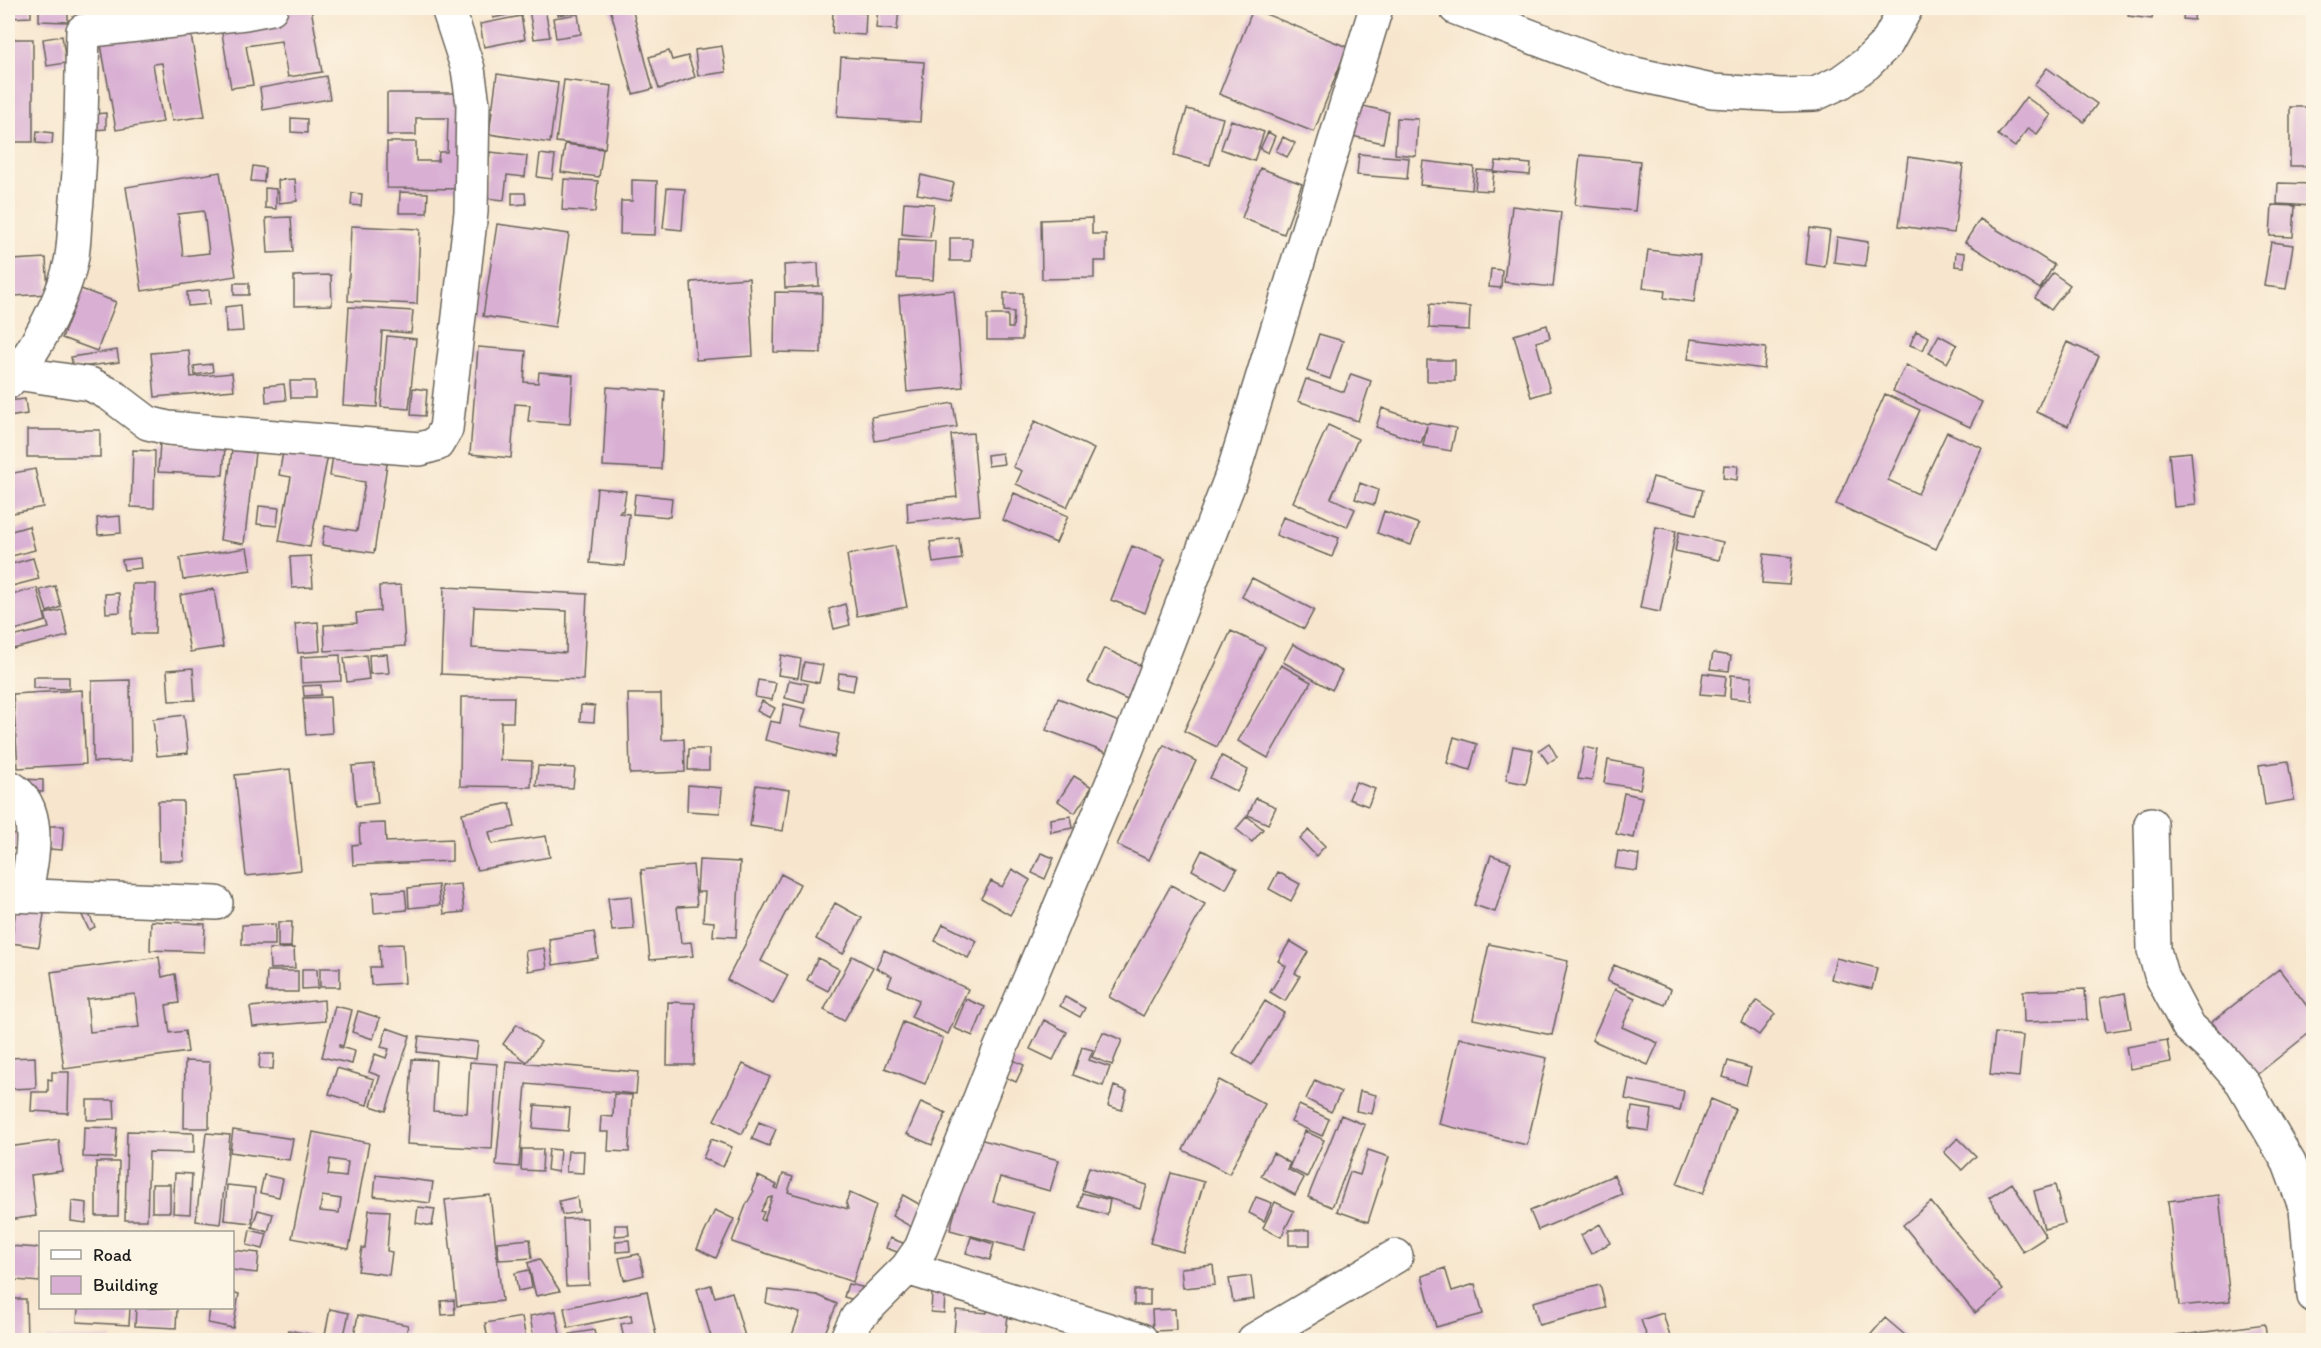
<svg xmlns="http://www.w3.org/2000/svg" width="2321" height="1348" viewBox="0 0 2321 1348" font-family="Itim,sans-serif">
<style>
.building{fill:#d9b0d4;fill-rule:evenodd}
.lines{fill:none;stroke-linecap:round;stroke-linejoin:round}
.minor-casing{stroke:#69635a;stroke-width:36}
.minor{stroke:#fff;stroke-width:33}
</style>
<rect width="100%" height="100%" fill="#fcf5e5"/>
<filter id="ink" filterUnits="userSpaceOnUse"><feTurbulence type="fractalNoise" baseFrequency=".0167" numOctaves="2"/><feDisplacementMap in="SourceGraphic" scale="12" xChannelSelector="R" yChannelSelector="G"/><feConvolveMatrix kernelMatrix="1 2 1 2 8 2 1 2 1" color-interpolation-filters="sRGB"/></filter>
<filter id="wash" filterUnits="userSpaceOnUse"><feTurbulence type="fractalNoise" baseFrequency=".008" numOctaves="4" result="noise"/><feDisplacementMap in="SourceGraphic" scale="24" xChannelSelector="R" yChannelSelector="G"/><feGaussianBlur stdDeviation="1.35" result="paint"/><feColorMatrix in="noise" values="0 0 0 0 0 0 0 0 0 0 0 0 0 0 0 0 0 1.4 0 .05"/><feComposite in="paint" operator="in"/></filter>
<g filter="url(#wash)">
<rect width="100%" height="100%" fill="#f7e6cd"/>
<g id="blocks">
<path class="building" d="M8,8h23v9l-23,1z
M39,8h29v14l-29,-1z
M304,8h7l11,64 -34,5 -7,-36 -35,5 7,39 -22,3 -11,-67z
M491,8h15l1,7 -14,3z
M545,8l5,29 -16,2 -5,-29z
M556,8h21l1,4 -20,3z
M610,8h22l21,81 -20,5z
M878,8h21l-2,22 -21,-2z
M2129,8h25l-2,11 -24,-3z
M2184,8h11l-1,12 -11,-1z
M1253,9l94,38 -33,85 -95,-38z
M833,11l33,2 -1,22 -33,-2z
M578,14l3,20 -25,4 -3,-20z
M521,16l4,23 -41,8 -4,-23z
M189,23l16,93 -33,5 -10,-58 -9,1 10,58 -47,8 -16,-91z
M62,36l4,27 -19,3 -4,-27z
M8,39h25v103h-25z
M722,46l4,26 -28,4 -3,-26z
M669,51l3,9 16,-4 7,21 -36,12 -10,-32z
M841,57l83,5 -4,60 -83,-5z
M2047,68l50,36 -13,18 -50,-37z
M497,74l61,9 -8,60 -61,-9z
M326,76l4,23 -67,11 -3,-22z
M564,80l48,6 -7,62 -49,-6z
M387,93h78l-1,96 -77,-1v-46h29v19h22l1,-9h8l1,-34h-32v17h-29z
M2026,97l25,18 -14,19 -9,-6 -13,19 -17,-12z
M1359,105l30,7 -6,31 -31,-7z
M2290,107h23v59h-23z
M1187,109l36,9 -13,47 -36,-10z
M106,113v16l-12,1 -1,-16z
M291,118l16,1v14l-16,-1z
M1397,118l21,1 -2,37 -21,-2z
M1231,120l33,12 -10,29 -33,-12z
M37,131l16,2 -1,11 -16,-1z
M1268,132l7,4 -7,17 -8,-4z
M1283,137l12,6 -8,14 -11,-6z
M565,144l38,5 -4,28 -38,-5z
M490,152l37,4 -2,21 -18,-2 -3,25 -19,-2z
M540,154l15,2 -3,23 -15,-2z
M1359,154l50,4 -2,21 -50,-4z
M1580,155l60,6 -5,50 -60,-6z
M1908,157l55,8 -9,68 -55,-7z
M1423,161l51,6 -2,23 -52,-5z
M1496,161l35,3 -1,11 -36,-3z
M253,166l12,2 -1,14 -13,-1z
M1260,168l42,16 -18,50 -42,-16z
M1477,170l17,1 -2,20 -17,-1z
M220,172l16,104 -94,15 -16,-104zM204,211l5,42 -26,3 -5,-42z
M921,175l33,8 -4,17 -33,-6z
M295,179l2,22 -18,2 -1,-23z
M564,179l34,2 -3,31 -33,-2z
M632,180l25,1 -2,54 -35,-1 1,-33h11z
M2278,183l35,1v22l-36,-2z
M265,188l11,1v20l-11,-1z
M667,188l18,1 -3,41 -19,-2z
M400,192l28,1 -1,20h-28z
M352,193l10,1 -1,12 -10,-1z
M512,193h13l1,11 -14,1z
M904,202l30,2 -4,33 -28,-3z
M2272,205l23,1 -2,31 -23,-1z
M1512,206l49,6 -8,75 -49,-5z
M291,217l2,35 -25,1 -2,-35z
M1092,218v16h14v27h-12v17l-52,1 -1,-59z
M1980,219l74,46 -14,24 -75,-47z
M497,224l72,10 -14,93 -72,-11z
M351,226l69,3 -3,75 -69,-3z
M1810,228l20,3 -5,36 -19,-3z
M1837,237l31,5 -3,24 -31,-4z
M950,238h22l-1,23h-21z
M899,239l36,2 -2,39 -36,-2z
M2271,242l22,3 -7,44 -22,-3z
M1648,250l52,6 -6,46 -30,-4 1,-7 -22,-3z
M1956,252l9,1 -1,14 -9,-1z
M46,258l2,36 -34,2 -2,-36z
M818,263l1,23 -34,2 -1,-23z
M1491,269l11,1 -1,18 -12,-1z
M2053,273l17,12 -19,25 -16,-12z
M331,275l1,30 -38,1v-30z
M749,278l4,78 -57,4 -5,-78z
M234,283h15v12h-15z
M81,289l35,13 -19,49 -35,-13z
M209,290l1,14 -22,2 -1,-14z
M954,290l9,97 -56,5 -8,-96z
M775,292l47,1 -1,60 -47,-1z
M1004,293h19l-1,47h-35v-25h21v13h5l1,-16 -10,-1z
M1430,304l40,3 -1,23 -40,-2z
M241,305l2,26 -17,1 -1,-25z
M349,307l64,4 -2,22 -29,-2 -5,76 -34,-2z
M1547,325l3,13 -14,4 14,49 -19,6 -17,-62z
M1916,331l13,6 -6,13 -13,-5z
M1319,334l24,7 -13,38 -23,-8z
M1939,335l18,10 -10,18 -18,-10z
M387,336l29,3 -7,70 -28,-2z
M1691,339l75,9 -2,21 -76,-10z
M2067,342l32,14 -31,70 -32,-14z
M478,347l48,4 -2,31 14,1 1,-11 34,3 -3,49 -42,-3 2,-16 -15,-1 -4,54 -41,-4z
M117,350l2,12 -46,6 -2,-11z
M189,350l2,27 41,-4 2,17 -79,7 -4,-44z
M1427,360h28v21h-28z
M212,364l1,8 -18,3 -1,-9z
M1906,365l76,37 -12,25 -77,-36z
M1351,374l20,7 -13,40 -60,-20 8,-22 38,13z
M290,381h25v17h-24z
M284,384l2,16 -20,2 -1,-16z
M607,387l58,4 -4,78 -58,-3z
M413,388l14,2 -2,26 -14,-1z
M1885,394l35,16 -32,70 30,14 29,-62 35,16 -46,101 -100,-45z
M25,399l2,15 -19,3v-16z
M953,403l4,24 -82,14 -4,-24z
M1382,408l45,16 1,-1 28,5 -5,23 -28,-5 4,-20 -6,17 -45,-16z
M1035,421l59,28 -27,58 -51,-23 6,-13 -9,-4z
M1328,425l30,14 -27,59 24,11 -8,18 -54,-25z
M27,430h73v27h-73z
M973,433l7,82 -72,7 -1,-20 50,-5 -6,-62z
M160,442l65,4 -2,29 -65,-3z
M284,446l44,9 -18,92 -31,-6 12,-64 -12,-2z
M133,450l22,1 -1,57 -23,-1z
M232,450l23,3 -11,91 -24,-4z
M2191,452l5,53 -22,2 -5,-53z
M1002,453l2,11 -16,2 -1,-11z
M333,455l54,9 -13,89 -52,-8 3,-19 32,5 8,-49 -35,-6z
M1724,465l14,1 -1,14 -14,-2z
M35,469l8,38 -35,7v-40z
M1653,477l50,13 -7,24 -50,-13z
M1360,483l18,7 -4,15 -19,-6z
M597,488l29,3 -3,20h-3l-1,2 10,1 -4,52 -35,-3z
M1014,493l54,23 -12,27 -53,-23z
M635,494l37,4 -2,19 -37,-3z
M259,506l20,2 -2,18 -20,-2z
M1384,511l35,13 -8,21 -34,-12z
M120,516l1,17 -23,2 -1,-17z
M1283,517l56,21 -7,19 -56,-22z
M29,526l6,24 -27,7v-25z
M1656,527l20,4 -16,81 -20,-4z
M1679,532l44,10 -4,18 -44,-9z
M959,538l3,21 -29,4 -3,-21z
M895,546l12,61 -50,9 -10,-61z
M1132,546l33,13 -20,54 -34,-13z
M247,548l4,22 -68,10 -3,-22z
M1764,554l28,3 -3,28 -27,-2z
M311,556l2,31 -21,1 -2,-31z
M33,558l6,21 -31,8v-22z
M140,558l1,10 -17,2 -2,-10z
M1252,578l62,32 -10,19 -62,-32z
M132,584h24l-1,50h-23z
M401,585l4,61 -80,5 -1,-26 33,-2 -1,-10 24,-2 -1,-25z
M55,586l6,21 -14,5 -7,-22z
M444,587l143,7 -4,86 -142,-6zM474,607l93,4 -1,42 -94,-5z
M37,588l9,33 -38,11v-36z
M214,589l9,58 -33,5 -10,-57z
M119,593l1,19 -14,1 -1,-19z
M845,604l5,21 -16,4 -5,-20z
M62,610l6,26 -60,14v-12l41,-10 -4,-14z
M318,622l2,29 -22,2 -3,-29z
M1231,631l34,16 -48,100 -33,-16z
M1293,644l49,27 -10,19 -49,-28z
M1104,648l38,18 -15,34 -39,-18z
M1713,653l18,3 -2,15 -19,-2z
M387,654l2,19 -19,1 -1,-19z
M340,655l1,26 -39,2 -1,-26z
M366,655l3,24 -22,3 -3,-24z
M781,655l20,4 -3,19 -20,-3z
M804,662l19,3 -4,18 -18,-4z
M1281,665l30,17 -43,76 -30,-17z
M193,668l2,32 -26,1 -2,-31z
M839,673l17,2 -3,16 -16,-3z
M1703,673l23,3 -2,20 -24,-2z
M1731,675l21,2 -2,23 -20,-2z
M33,677h36v12l-36,-1z
M130,680l1,81 -38,1 -1,-81z
M758,680l18,3 -4,17 -17,-3z
M789,680l19,4 -4,19 -19,-5z
M321,685v10l-17,1 -1,-10z
M82,690l4,74 -68,4 -5,-74z
M628,694h33l1,46 22,-1 1,33 -55,2z
M330,697l2,36 -26,2 -3,-37z
M461,697h53l-1,25h-12l-1,38 32,1 -1,26 -71,-1z
M1058,698l61,24 -12,31 -61,-23z
M762,701l13,7 -5,10 -13,-7z
M784,704l22,5 -5,17 38,8 -5,23 -69,-17 5,-19 10,2z
M581,705l14,1 -1,16 -14,-1z
M184,715l4,38 -31,3 -4,-37z
M1454,737l23,7 -7,26 -23,-7z
M1549,743l8,14 -9,6 -9,-13z
M1164,745l32,16 -47,99 -32,-15z
M1513,746l20,4 -7,34 -20,-4z
M1584,747l14,3 -6,31 -14,-2z
M689,749h20v21h-21z
M1222,756l26,14 -11,22 -27,-14z
M1608,760l36,7 -4,22 -36,-6z
M2288,761l6,39 -29,5 -6,-40z
M374,764l4,39 -22,3 -4,-40z
M538,766l37,2 -2,20 -37,-2z
M290,769l11,101 -55,6 -11,-101z
M1074,776l18,11 -17,26 -17,-12z
M22,779l21,1v12l-21,-1z
M1356,782l19,7 -7,17 -19,-7z
M688,785l34,3 -2,25 -33,-2z
M756,785l33,5 -6,41 -33,-5z
M1624,793l18,4 -8,41 -18,-4z
M1256,798l20,9 -8,17 -20,-9z
M158,801h25l1,60h-25z
M510,803l5,24 -26,5 3,12 54,-8 4,21 -73,13 -8,-21 -7,-36z
M1071,816l2,12 -22,4 -1,-13z
M1247,816l16,13 -11,13 -16,-13z
M385,823l1,19 66,-3v22l-99,4 -1,-20 8,-1 -1,-20z
M50,826h14l-2,24 -13,-1z
M1309,830l16,16 -9,10 -16,-17z
M8,834l10,1 -2,14 -8,-1z
M1202,850l35,19 -11,20 -34,-19z
M1618,851l21,4 -2,16 -22,-3z
M1041,853l13,5 -9,21 -13,-6z
M1491,855l20,7 -16,50 -21,-7z
M699,860l41,2 -4,75 -23,-1 1,-14 -11,-1 2,-29h-8z
M693,865l4,41 -20,1 4,36 10,-1 2,14 -43,4 -9,-90z
M1012,869l18,11 -20,35 -29,-17 10,-17 11,6z
M1278,872l22,12 -9,17 -22,-12z
M781,874l19,10 -39,77 27,14 -15,29 -46,-24z
M461,884l3,28 -20,2 -3,-28z
M438,885l2,20 -31,3 -1,-20z
M1171,885l34,19 -62,112 -34,-19z
M405,890l2,20 -33,3 -1,-21z
M631,896l3,33 -22,2 -4,-33z
M17,902l28,5 -6,40 -28,-4z
M835,903l27,15 -19,36 -27,-15z
M84,904l11,23 -6,3 -11,-23z
M151,921l54,3 -1,28 -54,-2z
M278,922h14l-1,25h-13z
M275,924v21h-33v-20z
M943,924l34,17 -9,17 -33,-17z
M594,932l4,26 -45,7 -4,-26z
M1290,941l18,11 -13,21 5,3 -15,25 -15,-9 16,-26 -8,-5z
M403,944l2,39 -34,2 -1,-18h10l-1,-22z
M1489,944l79,17 -16,74 -79,-16z
M294,948l1,20 -25,1 -1,-20z
M544,948l3,20 -19,3 -3,-20z
M884,950l84,39 -20,45 -37,-17 8,-17 -31,-14 4,-10 -16,-8z
M852,956l21,11 -29,54 -20,-11z
M159,957l3,20 13,-3 4,29 -13,2 4,28 15,-2 3,21 -124,17 -13,-97zM135,994l4,33 -49,5 -3,-33z
M818,958l21,11 -11,22 -21,-11z
M1836,958l41,10 -5,21 -41,-10z
M1614,965l57,24 -6,16 -58,-24z
M320,968h20v19h-20z
M302,969h15l1,19 -16,1z
M2279,969l34,45v16l-59,47 -42,-55z
M267,971h31v21h-32z
M1615,989l20,9 -13,29 36,16 -10,22 -56,-25z
M2085,989l2,31 -63,2 -1,-31z
M2125,993l6,35 -25,4 -6,-34z
M1065,997l20,11 -5,9 -20,-11z
M966,999l19,8 -12,29 -19,-8z
M324,1000l1,21 -72,6 -3,-20z
M1265,1001l19,12 -32,52 -19,-12z
M1757,1001l18,13 -16,21 -18,-13z
M668,1002l27,1 -1,62h-27z
M335,1006l17,4 -9,36 -4,-1v2l16,4 -3,13 -30,-7z
M358,1011l22,7 -7,21 -21,-7z
M1044,1020l23,12 -14,28 -23,-11z
M903,1022l40,16 -18,46 -40,-16z
M517,1024l24,18 -14,20 -24,-18z
M387,1028l23,8 -24,75 -15,-5 9,-30 -11,-4 6,-18 11,4 3,-9 -8,-2z
M1103,1032l19,8 -10,25 -20,-8z
M1995,1033l28,3 -4,41 -29,-3z
M419,1036l59,6 -2,17 -59,-7z
M1459,1038l88,20 -20,87 -88,-21z
M2167,1040l4,22 -41,7 -4,-22z
M1082,1047l11,3 -4,10 21,7 -7,19 -30,-11z
M260,1054h14l-1,15h-14z
M35,1057l1,31 -28,1v-31z
M412,1059l24,1 -3,51 34,2 3,-51 27,2 -5,85 -85,-5z
M1013,1060l11,5 -8,17 -11,-5z
M185,1061l25,1 -1,66h-25z
M506,1061l132,11 -2,22 -110,-10 -7,83 -23,-2z
M1728,1061l23,7 -5,17 -23,-8z
M743,1064l27,13 -28,57 -28,-14z
M337,1068l37,11 -7,26 -38,-11z
M52,1072h17l-1,41 -37,-2 1,-19h16v-13l4,1z
M1629,1079l55,12 -4,20 -55,-12z
M1219,1080l46,24 -36,70 -46,-24z
M1315,1080l26,12 -10,20 -25,-13z
M1114,1086l13,5 -5,19 -14,-4z
M1360,1091l16,4 -4,19 -16,-3z
M614,1094l18,1 -3,57 -21,-1 1,-19h-9l1,-16 12,1z
M1711,1099l24,10 -32,85 -26,-10z
M87,1100h27l1,19 -28,1z
M921,1102l25,11 -14,32 -25,-11z
M535,1105l35,3 -2,23 -35,-3z
M1299,1105l30,14 -7,17 -31,-14z
M1632,1107l20,3 -3,21 -20,-3z
M1341,1115l24,10 -33,82 -24,-10z
M759,1122l17,7 -7,17 -17,-7z
M84,1127l33,1 -2,30 -32,-1z
M233,1130l60,9 -4,21 -59,-8z
M127,1131l67,2v20l-45,-1 -2,68h-22z
M1305,1131l19,9 -17,37 -18,-9z
M313,1132l56,11 -20,106 -57,-11zM330,1159l18,3 -2,15 -18,-2zM322,1196l19,3 -2,14 -19,-2z
M206,1133l24,2 -10,89 -24,-3z
M975,1138l84,22 -9,31 -50,-14 -7,25 41,11 -10,37 -74,-20z
M1958,1138l18,18 -14,14 -18,-18z
M711,1139l21,8 -9,20 -20,-9z
M59,1140l3,31 -31,4 5,41 -28,4v-73z
M522,1149h21l-1,22 -21,-1z
M549,1149l11,1 -2,22 -11,-2z
M1368,1150l21,7 -21,65 -31,-11 13,-39 10,3z
M568,1151h16l-1,22 -17,-1z
M1273,1153l17,10 -3,6 17,9 -9,17 -34,-19z
M96,1162h23l-1,54h-22z
M1089,1167l58,18 -7,23 -58,-18z
M175,1173l17,1 -2,40 -17,-1z
M1171,1173l33,9 -21,70 -33,-9z
M783,1174l10,3 -5,15 6,2 54,15 -2,-7 4,-9 26,12 -23,77 -121,-40 14,-37 8,-14 -2,-2 6,-13 19,9 -2,3 3,1zM772,1197l-8,24 -3,-2 3,-7 -3,-1 7,-13z
M264,1175l19,4 -4,18 -19,-4z
M376,1175l57,7 -3,21 -56,-7z
M1614,1175l8,19 -84,36 -8,-19z
M2012,1183l34,54 -23,15 -34,-54z
M152,1184h18v28h-18z
M227,1185l28,3 -3,35 -28,-3z
M2055,1185l10,39 -21,5 -10,-38z
M1082,1193l28,7 -3,15 -28,-8z
M490,1195l12,106 -45,5 -12,-106z
M903,1195l23,13 -11,21 -23,-13z
M2219,1195l11,106 -51,5 -11,-105z
M577,1197l2,15 -17,3 -3,-14z
M1256,1197l16,6 -8,18 -15,-8z
M72,1201l15,2 -1,20 -15,-2z
M1275,1202l19,9 -13,26 -18,-9z
M1931,1202l72,88 -28,23 -72,-88z
M418,1207l17,2 -3,17 -16,-3z
M258,1210l15,4 -5,18 -16,-5z
M369,1210l21,1 -3,40 5,1 -3,23 -31,-4 4,-23h3z
M715,1210l19,9 -18,39 -19,-9z
M587,1218l2,67 -23,1 -3,-67z
M1600,1224l10,19 -19,11 -10,-19z
M615,1225h13l1,10 -14,1z
M250,1230l17,4 -4,15 -16,-4z
M1289,1230h21v15h-21z
M971,1237l23,7 -4,16 -24,-7z
M890,1238l13,5 -3,10 -14,-5z
M530,1239l2,19 -33,2 -2,-18z
M629,1240l1,11 -14,1v-11z
M8,1246l32,2v34l-25,-2 -2,12h-5z
M232,1250l27,3 -2,20 -25,-3z
M639,1254l5,21 -20,5 -5,-22z
M539,1259l21,32 -24,5 -8,-33z
M1213,1265l2,20 -32,3 -2,-20z
M1445,1268l7,23 23,-7 8,30 -47,13 -14,-51z
M529,1270l3,18 -14,3 -3,-18z
M1251,1276l3,23 -21,3 -4,-23z
M848,1284l14,3 -4,14 -14,-4z
M711,1285l4,12 17,-5 14,48h-34l-15,-51z
M1600,1285l6,23 -67,17 -6,-23z
M768,1290l49,5 20,9 -15,36h-25l-6,-2 9,-25 -34,-10z
M1134,1290h16v15h-16z
M647,1291l10,49h-33l-3,-16 11,-2 -1,-7 -63,13 -4,-20z
M232,1292l7,2 -6,34 -25,-5 2,-15h22z
M932,1293l13,1 -1,19 -13,-1z
M8,1299h18l1,41h-19z
M454,1300l1,14 -13,1 -1,-14z
M988,1305l21,2 -4,33h-25l1,-4 -27,-3 2,-23 31,3z
M78,1308h52l-1,17 -52,-3z
M136,1308h41l-1,20 -41,-2z
M330,1309l19,4 -6,27h-19z
M1175,1309l1,21 -23,1 -1,-21z
M556,1311l5,29h-27l-4,-24z
M1663,1313l8,27h-23l-7,-20z
M358,1315l50,10 -3,15h-22l-29,-5z
M522,1317l4,23h-38l-3,-17z
M1885,1318l20,17 -4,5h-35z
M2265,1324l2,16h-99v-3z
M288,1330l21,4 -1,6h-22z
M594,1330l2,10h-25l-1,-6z
M47,1338h65v2h-65z"/>
</g>
</g>
<g filter="url(#ink)">
<use href="#blocks" fill-opacity="0" stroke="#69635a" stroke-width="1.5"/>
<g class="lines">
<defs>
<path id="minor" d="M1456,8l166,63 90,20 70,4 33,-1 26,-12 25,-18 21,-21 19,-35
M16,373l74,11 21,11 37,28 20,5 252,21 17,-5 9,-15 25,-217 2,-108 -5,-35 -20,-61
M8,382c25,-25 54,-82 62,-116 4,-15 4,-31 5,-46 7,-63 6,-126 8,-189l162,-18 26,-5
M8,786c37,20 24,75 17,109
M2151,824l3,126 7,25 27,51 29,27 25,29 47,81 17,46 8,87
M8,895l208,8
M907,1268l234,72
M846,1340l11,-22 50,-50 14,-20 69,-175 137,-325 107,-278 142,-462
M1254,1340l142,-84"/>
</defs>
<use href="#minor" class="minor-casing"/>
<use href="#minor" class="minor"/>
</g>
</g>
<rect width="2321" height="1348" fill="none" stroke="#fcf5e5" stroke-width="30"/>
<rect x="39" y="1231" width="195" height="78" fill="#fcf5e5" stroke="#a29e95" stroke-width="1.5"/>
<rect x="51" y="1250" width="30" height="9" fill="#ffffff" stroke="#a29e95" stroke-width="1.5"/>
<text x="93" y="1261" font-size="18" fill="#1c1c1c">Road</text>
<rect x="51" y="1276" width="30" height="18" fill="#d9b0d4" stroke="#a29e95" stroke-width="1.5"/>
<text x="93" y="1291" font-size="18" fill="#1c1c1c">Building</text>
</svg>
